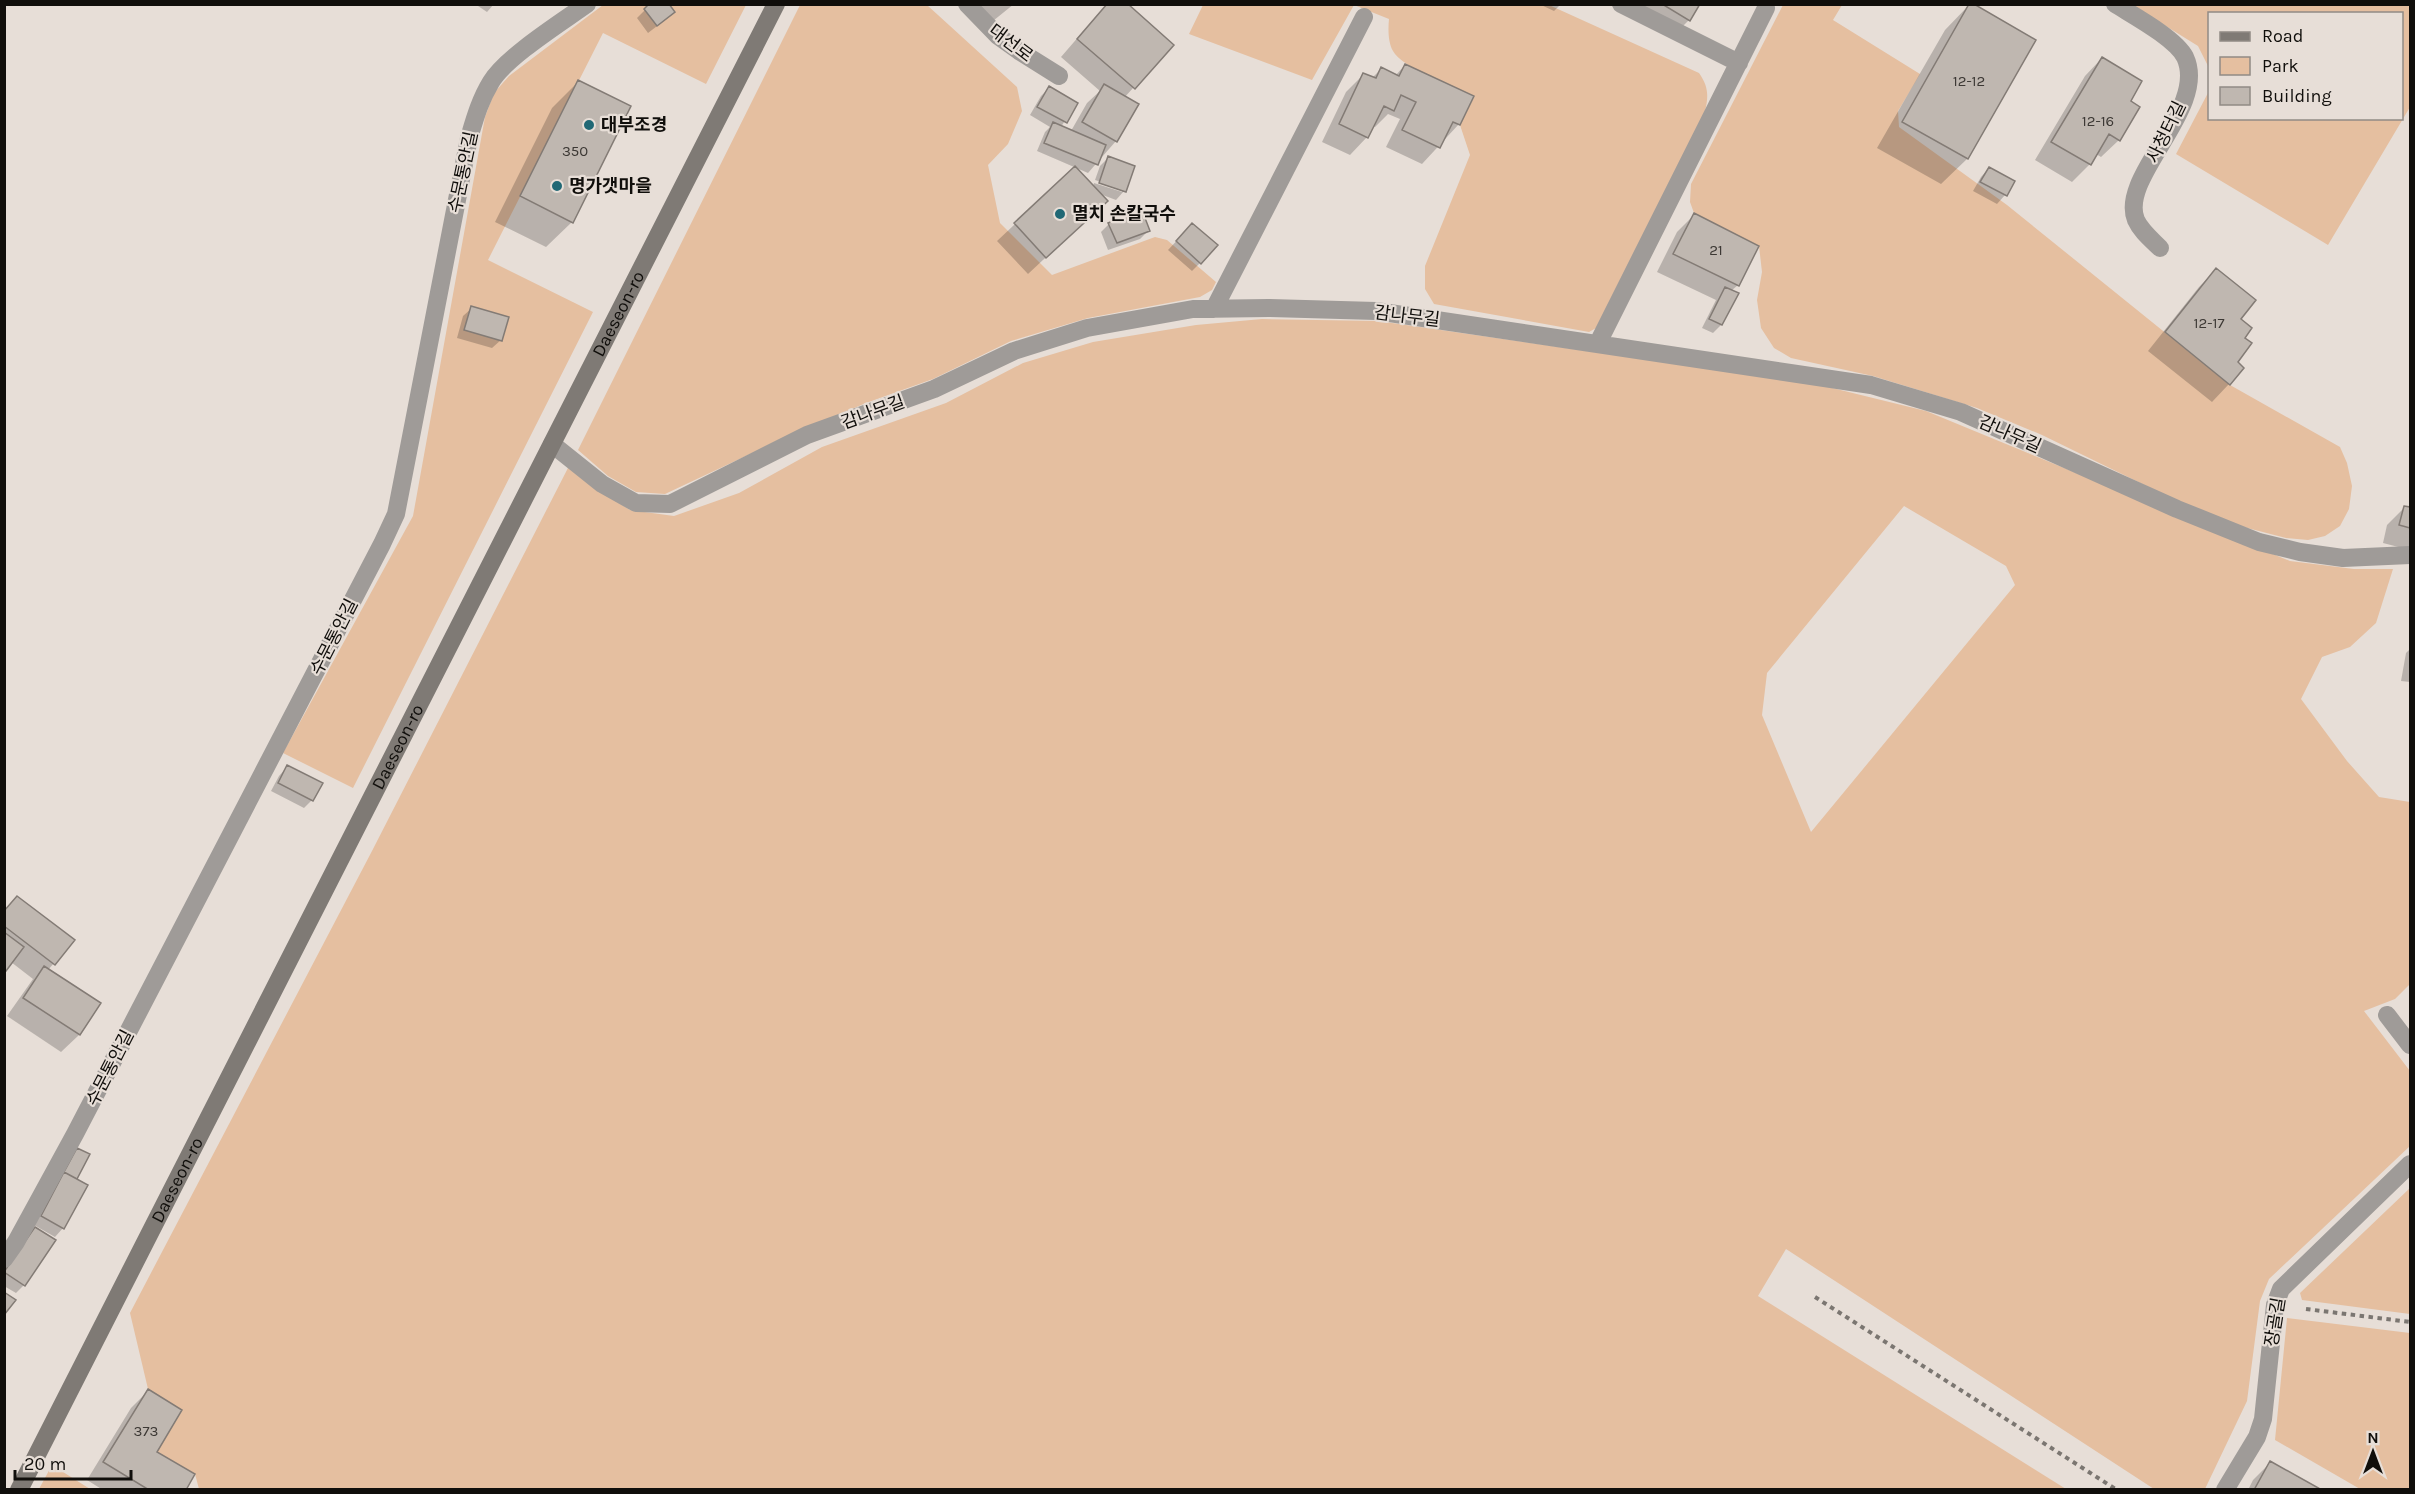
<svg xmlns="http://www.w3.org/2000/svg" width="2415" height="1494" viewBox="0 0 2415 1494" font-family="Karla,'Noto Sans KR',sans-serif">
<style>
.green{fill:#e5bfa0;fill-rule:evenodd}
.shadow{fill:#0003}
.building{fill:#bfb7b0;stroke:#837b75;stroke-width:1.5}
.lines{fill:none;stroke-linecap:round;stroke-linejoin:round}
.path{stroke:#7b7671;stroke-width:4;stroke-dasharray:4.5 4.5;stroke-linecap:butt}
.lane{stroke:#9f9b98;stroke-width:18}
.secondary{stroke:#7f7a75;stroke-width:18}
.poi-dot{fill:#206875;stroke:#e7ded7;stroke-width:2}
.labels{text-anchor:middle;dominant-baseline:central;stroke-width:4.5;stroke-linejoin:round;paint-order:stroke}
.number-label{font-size:15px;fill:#3c3834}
.street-label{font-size:18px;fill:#100e0b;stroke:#e7ded7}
.poi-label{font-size:18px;font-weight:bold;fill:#100e0b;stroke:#e7ded7;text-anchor:start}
</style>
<rect width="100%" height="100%" fill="#e7ded7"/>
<path class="green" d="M603,5h143l-40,79 -103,-51 -115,227 105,52 -240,476 -70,-35 130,-237 72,-399 9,-24 15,-17z
M800,5h127l90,82 5,24 -14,33 -20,21 12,58 52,52 103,-38 12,3 49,42 -4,8 -12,7 -112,21 -77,23 -78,38 -67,24 -73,31 -128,60 -29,-2 -28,-16 -30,-26z
M1203,5h346l150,68c9,13 10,22 6,38l-107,216 -9,5 -155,-28 -9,-15v-23l45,-111 -10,-30 14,-28c-18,-9 -73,-30 -81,-46 -5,-8 -5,-22 -4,-32l-35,-14 -42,75 -123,-46z
M1783,5h59l-9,15 87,54 -22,37 1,16 108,78 223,180 110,62 7,16 5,23 -3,23 -9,17 -15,10 -17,4 -22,-2 -58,-15 -59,-26 -127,-62 -65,-27 -104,-32 -82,-18 -17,-10 -13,-20 -4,-28 5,-28 -3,-26 -65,-33 -4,-11 1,-18z
M2132,5h278v102l-82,138 -152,-91 33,-63 1,27h192v-104h-192l-1,54 -11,-22z
M1262,319l116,2 438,63 110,27 364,150 64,8h39l-17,54 -26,24 -28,10 -21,42 46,62 32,36 31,5v182l-15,15 -31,12 46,60v75l-141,133 -9,22 -13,100 -42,88h-51l-368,-240 -28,47 308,193h-1867l-4,-15 -38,-22 25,-41 -34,-22 -18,-76 242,-462 197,-385 29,24 32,20 44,6 65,-23 83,-46 124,-44 77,-40 70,-21 103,-17zM1904,506l102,60 9,19 -204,247 -49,-117 5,-42z
M2410,1188v126l-108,-14 -2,-7z
M2287,1318l123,15v156h-50l-85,-49z
M52,1465l38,24h-51z"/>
<path class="shadow" d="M475,4h19l-7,8z
M972,4h42l-26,21z
M1539,4h22l-7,7z
M1616,4h82l-9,16 -18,18z
M1970,4l64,37 -67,118 -26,25 -64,-36 68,-118z
M645,10l20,10 -17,13 -11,-15z
M1099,13l73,32 -48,53 -8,43 -28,32 -51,-22 8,-19 5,-5 -20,-12 11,-19 8,-8 27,15 -15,24 10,4 16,-28 13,-12 -39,-34z
M2102,58l27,43 -10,39 -18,17 -5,-3 -6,10 -18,18 -37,-22 50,-84z
M1405,65l54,59 -37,40 -36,-17 14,-28 -12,-5 -13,13 -2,-1 -6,11 -17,18 -28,-13 24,-50 18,-18 8,4 9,-9 14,7z
M578,82l-6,140 -26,25 -51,-25 57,-114z
M1108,158l16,33 -8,9 -16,-6 -12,24 -60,56 -31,-33 78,-73 18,19 1,-4 28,9v-3l-27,-9 5,-14z
M1989,168l16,27 -8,9 -24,-13 8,-14z
M1694,215l63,31 -19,39 -7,6 -10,34 -8,8 -11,-5 14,-28 -59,-28 20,-40z
M1109,224l40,6 -9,9 -32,11 -7,-18z
M1184,233l16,30 -8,8 -24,-21z
M2216,270l23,49 4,19 -14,46 -17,18 -64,-51 51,-64z
M472,308l29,32 -9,8 -35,-10 6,-22z
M2410,504v46l-27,-7 4,-18 18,-18 4,1z
M2410,649v33l-9,-1 5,-28z
M287,767l25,33 -8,8 -33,-17 8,-15z
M17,898l56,43 -25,29 51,34 -20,31 -18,17 -54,-36 26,-37 -22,-17 -7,9v-61z
M88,1155l-13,25 -12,48 -8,9 -21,-12 35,-67z
M26,1237l-2,48 -8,8 -12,-7v-16z
M148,1391l7,61 29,38h-81l-16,-10 44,-72z
M2271,1462l48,28h-71l5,-10z"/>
<path class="building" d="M649,4h20l6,8 -18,14 -13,-17z
M1107,4h21l46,41 -39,44 -58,-50z
M1662,4h38l-10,17z
M1969,4h5l62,36 -68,119 -66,-37z
M2102,57l40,24 -11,20 9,6 -20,34 -11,-7 -18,31 -40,-23z
M1405,64l69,32 -14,29 -7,-3 -13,26 -38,-18 14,-28 -15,-7 -7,16 -10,-5 -16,32 -29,-14 24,-51 13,5 5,-11 18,9z
M578,80l53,26 -58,117 -53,-27z
M1104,84l35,20 -22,38 -35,-20z
M1049,86l29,17 -11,20 -30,-16z
M1053,122l53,23 -8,20 -54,-22z
M1108,156l27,10 -9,26 -27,-9z
M1075,166l33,35 -62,57 -32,-35z
M1989,167l26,14 -8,15 -27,-14z
M1142,210l8,21 -33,12 -9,-20z
M1694,213l65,33 -20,40 -66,-32z
M1192,223l26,22 -17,19 -25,-23z
M2216,268l40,32 -15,19 11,9 -7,10 7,5 -14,19 6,6 -14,17 -65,-53z
M1725,287l14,6 -17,32 -13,-6z
M471,306l38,11 -7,24 -38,-11z
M2404,506l6,1v21l-11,-3z
M287,765l36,18 -10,18 -35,-18z
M17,896l58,44 -20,25 -51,-39v-15z
M4,932l20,15 -18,24 -2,-1z
M44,966l57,37 -21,32 -57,-37z
M77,1148l13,6 -13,25 -13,-7z
M64,1172l24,13 -24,44 -23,-13z
M35,1227l21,13 -31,46 -21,-14z
M4,1292l12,8 -12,15z
M148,1389l34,21 -25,42 38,22 -9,16h-37l-46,-28z
M2270,1461l52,29h-68z"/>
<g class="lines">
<path class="path" d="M1815,1297l302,193
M2306,1309l104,13"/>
<path class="lane" d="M967,4l31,32 21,15 40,25
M1621,4l118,59
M2115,4c19,12 60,34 70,53 24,51 -67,120 -49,163 5,11 15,19 24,28
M1214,309l150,-292
M1598,343l168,-335
M552,444l50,40 34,19 34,1 137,-69 127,-46 80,-38 73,-23 106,-19 76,-1 107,3 495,74 90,27 216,97 82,33 41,10 43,6 67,-3
M2387,1015l23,30
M4,1259l12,-17 59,-108 307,-590 14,-30 73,-376c6,-20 11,-38 22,-56 15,-25 71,-60 96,-78
M2225,1490l32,-53 6,-18 12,-114 6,-16 129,-125"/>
<path class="secondary" id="s1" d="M19,1490l757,-1486"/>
</g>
<g class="poi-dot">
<circle cx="589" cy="125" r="6"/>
<circle cx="557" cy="186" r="6"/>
<circle cx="1060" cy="214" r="6"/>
</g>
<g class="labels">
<g class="number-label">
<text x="1969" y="81">12-12</text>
<text x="2098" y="121">12-16</text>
<text x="575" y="151">350</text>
<text x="1716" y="250">21</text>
<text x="2209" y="323">12-17</text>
<text x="146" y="1431">373</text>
</g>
<g class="street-label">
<text transform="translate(1011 43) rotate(37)">대선로</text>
<text transform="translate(2166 132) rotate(-64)">사청터길</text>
<text transform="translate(463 172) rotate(-78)">수문통안길</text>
<text stroke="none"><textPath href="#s1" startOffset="1320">Daeseon-ro</textPath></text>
<text transform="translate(1407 316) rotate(7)">감나무길</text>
<text transform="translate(873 412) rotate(-20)">감나무길</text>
<text transform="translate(2010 434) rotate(24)">감나무길</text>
<text transform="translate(334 637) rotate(-63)">수문통안길</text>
<text stroke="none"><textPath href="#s1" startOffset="834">Daeseon-ro</textPath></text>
<text transform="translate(110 1068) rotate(-63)">수문통안길</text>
<text stroke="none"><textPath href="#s1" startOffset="348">Daeseon-ro</textPath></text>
<text transform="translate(2275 1322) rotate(-81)">장골길</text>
</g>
<g class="poi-label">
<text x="601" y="125">대부조경</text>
<text x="569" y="186">명가갯마을</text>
<text x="1072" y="214">멸치 손칼국수</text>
</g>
</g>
<rect width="2415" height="1494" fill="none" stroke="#100e0b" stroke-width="12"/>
<rect x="2208" y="12" width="195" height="108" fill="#e7ded7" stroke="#918b85" stroke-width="1.5"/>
<rect x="2220" y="32" width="30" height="9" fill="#7f7a75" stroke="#918b85" stroke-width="1.5"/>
<text x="2262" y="42" font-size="18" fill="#100e0b">Road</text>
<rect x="2220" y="57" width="30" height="18" fill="#e5bfa0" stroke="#918b85" stroke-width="1.5"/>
<text x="2262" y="72" font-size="18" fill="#100e0b">Park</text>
<rect x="2220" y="87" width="30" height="18" fill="#bfb7b0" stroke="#918b85" stroke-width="1.5"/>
<text x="2262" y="102" font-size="18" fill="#100e0b">Building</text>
<g transform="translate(2373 1452)" stroke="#e7ded7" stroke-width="4.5" paint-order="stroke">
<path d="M0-4.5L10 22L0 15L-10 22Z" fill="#100e0b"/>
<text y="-9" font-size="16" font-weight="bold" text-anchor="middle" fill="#100e0b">N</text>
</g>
<path d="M15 1470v9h116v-9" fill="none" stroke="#100e0b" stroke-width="3"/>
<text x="24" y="1470" font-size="18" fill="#100e0b" stroke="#e7ded7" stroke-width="4.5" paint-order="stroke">20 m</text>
</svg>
